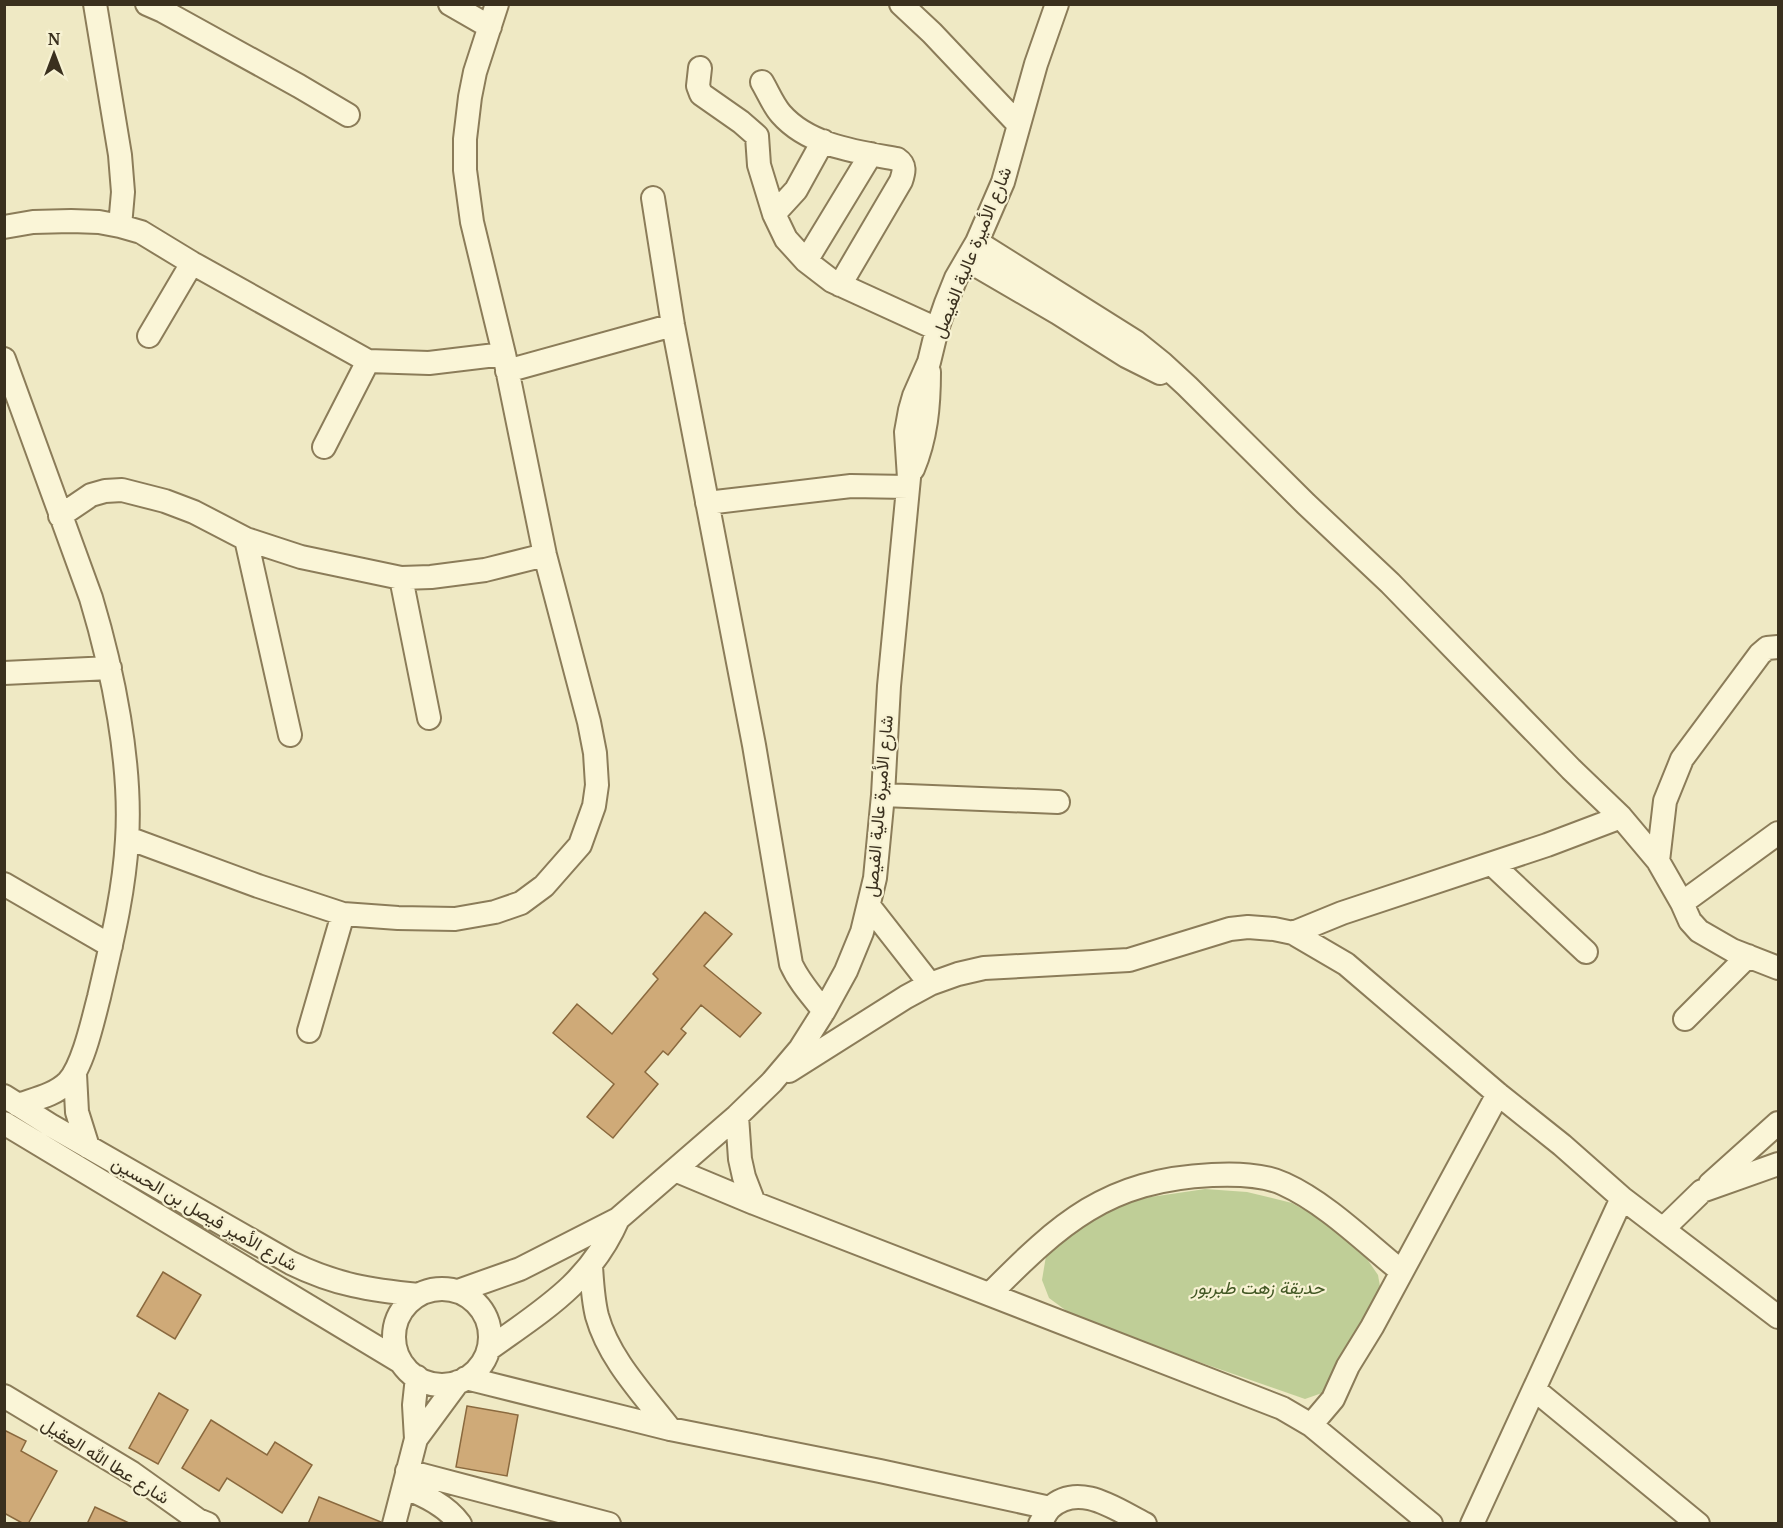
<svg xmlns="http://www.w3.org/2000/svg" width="1783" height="1528" viewBox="0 0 1783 1528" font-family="'Noto Serif',Vazirmatn,serif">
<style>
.green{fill:#bfce97}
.building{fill:#cfaa78;stroke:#8a693e;stroke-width:1.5}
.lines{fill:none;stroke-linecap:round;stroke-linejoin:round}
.minor-casing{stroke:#8b7c59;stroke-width:26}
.minor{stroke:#faf5d7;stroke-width:22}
.labels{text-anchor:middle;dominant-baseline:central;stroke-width:4.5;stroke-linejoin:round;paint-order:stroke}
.street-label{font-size:18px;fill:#3a301e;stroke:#f7f2d3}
.park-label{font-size:18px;font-style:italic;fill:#425724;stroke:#f7f2d3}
</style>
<rect width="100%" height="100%" fill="#efe9c4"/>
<path class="green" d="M1205,1189l42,3 45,11 32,18 43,38 11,16 3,17 -47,85 -12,16 -17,6 -226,-79 -30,-22 -7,-18 4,-24 32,-29 42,-21 24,-8z"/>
<path class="building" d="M705,912l27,22 -28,32 57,47 -21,24 -39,-32 -20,24 5,4 -18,22 -5,-4 -18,21 13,12 -45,54 -26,-21 27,-33 -61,-51 24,-29 35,30 46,-55 -5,-5z
M163,1272l38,23 -26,44 -38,-23z
M159,1393l29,17 -30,54 -29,-16z
M467,1406l51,9 -11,61 -51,-9z
M211,1420l56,35 8,-13 37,23 -30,48 -55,-35 -8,13 -37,-23z
M4,1430l22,11 -5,10 36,20 -29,53h-4l-20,-11z
M319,1497l62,25v2h-73z
M95,1507l36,17h-44z"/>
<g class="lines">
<defs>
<path id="minor" d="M95,4l25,151 3,37 -3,34
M147,4l16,7 136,75 49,29
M450,4l40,23
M901,4l31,29 87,92
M700,68l-2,18 3,8 40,28 16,14 2,29 15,49 12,25 20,22 26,20 105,48
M762,82c6,10 11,23 19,32 28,32 77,38 116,45 9,6 7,13 4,22l-61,104
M653,198l20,127 81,420 37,219c8,18 21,32 33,47
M774,214l22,-24 27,-49
M4,227l29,-5 38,-1 28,1 21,4 21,6 51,31 176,98 61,2 75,-9
M977,242l159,100 26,21 25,23 119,118 84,79 181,186 50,48 37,44 24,42 8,18 9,10 33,19 46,18
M967,260l91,53 68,43 34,17
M806,261l65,-107
M149,336l43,-73
M4,359l87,239c22,73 41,166 36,242 -3,54 -16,105 -28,157 -6,23 -16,69 -31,85 -13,13 -33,17 -50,23
M507,371l166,-46
M324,447l44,-86
M913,469c13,-31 16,-63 16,-97
M707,503l144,-17 57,1
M60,516l31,-21 14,-4 17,-1 43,11 29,11 52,27 55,18 100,21 30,-1 54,-7 60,-15
M246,539l44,196
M401,578l28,140
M4,673l106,-5
M883,795l175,7
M128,838l130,48 85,28 55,4 57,1 40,-7 26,-9 23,-17 36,-41 14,-39 3,-21 -2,-32 -6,-31 -44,-167 -41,-201 -32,-132 -7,-52v-31l5,-42 5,-25 22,-68
M1658,861l7,-60 17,-42 78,-105 7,-6 11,-1
M1492,864l94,88
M4,884l107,62
M1682,903l96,-70
M869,906l61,78
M1293,933l49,-20 205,-68 74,-28
M1685,1019l63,-63
M309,1031l34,-117
M789,1071l117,-74 24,-13 28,-10 26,-6 145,-8 101,-31 18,-2 26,2 19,4 53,31 152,130 64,51 60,53 156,119
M75,1074l2,38 11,35
M4,1096l46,29 241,138c45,22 79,27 128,32
M737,1116l3,43 4,18 10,26
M4,1123l397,239
M675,1170l79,33 528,205 29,17 120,99
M1710,1184l68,-61
M1663,1229l39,-38 76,-27
M591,1266c1,17 2,34 6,50 12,43 46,78 73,113
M394 1337a48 48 0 1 1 96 0a48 48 0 1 1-96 0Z
M458,1291l62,-22 98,-50 119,-103 35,-34 28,-33 24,-38 22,-40 16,-39 13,-54 8,-83 6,-109 20,-208 -3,-46 4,-22 4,-14 15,-34 8,-33 9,-26 10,-25 21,-36 26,-60 33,-118 21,-60
M990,1294c70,-71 117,-114 222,-119 23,-1 51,-1 72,9 42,19 81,58 117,87
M489,1349c54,-39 101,-66 129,-130
M466,1378l204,51 210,42 170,37
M1535,1390l163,134
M4,1396l128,77 66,47 10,4
M1311,1425l22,-26 15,-33 24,-39 126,-233
M416,1439l42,-57
M407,1471l202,53
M404,1487c21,9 42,18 56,37
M394,1524l22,-85 -2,-34 3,-28
M1040,1524c3,-5 6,-12 10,-16 29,-27 67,2 95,16
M1472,1524l150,-326"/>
</defs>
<use href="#minor" class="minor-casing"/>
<use href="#minor" class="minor"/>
</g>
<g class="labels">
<g class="street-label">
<text transform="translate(971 252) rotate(-68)">شارع الأميرة عالية الفيصل</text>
<text transform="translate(878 806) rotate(-85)">شارع الأميرة عالية الفيصل</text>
<text transform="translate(205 1213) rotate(30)">شارع الأمير فيصل بن الحسين</text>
<text transform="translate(106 1460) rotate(32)">شارع عطا الله العقيل</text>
</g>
<g class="park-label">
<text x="1258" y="1287">حديقة زهت طبربور</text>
</g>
</g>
<rect width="1783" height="1528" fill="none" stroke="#3a301e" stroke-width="12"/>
<g transform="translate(54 54)" stroke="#f7f2d3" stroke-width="4.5" paint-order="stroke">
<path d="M0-4.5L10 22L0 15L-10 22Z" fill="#3a301e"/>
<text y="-9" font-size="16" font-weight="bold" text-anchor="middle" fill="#3a301e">N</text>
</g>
</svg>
